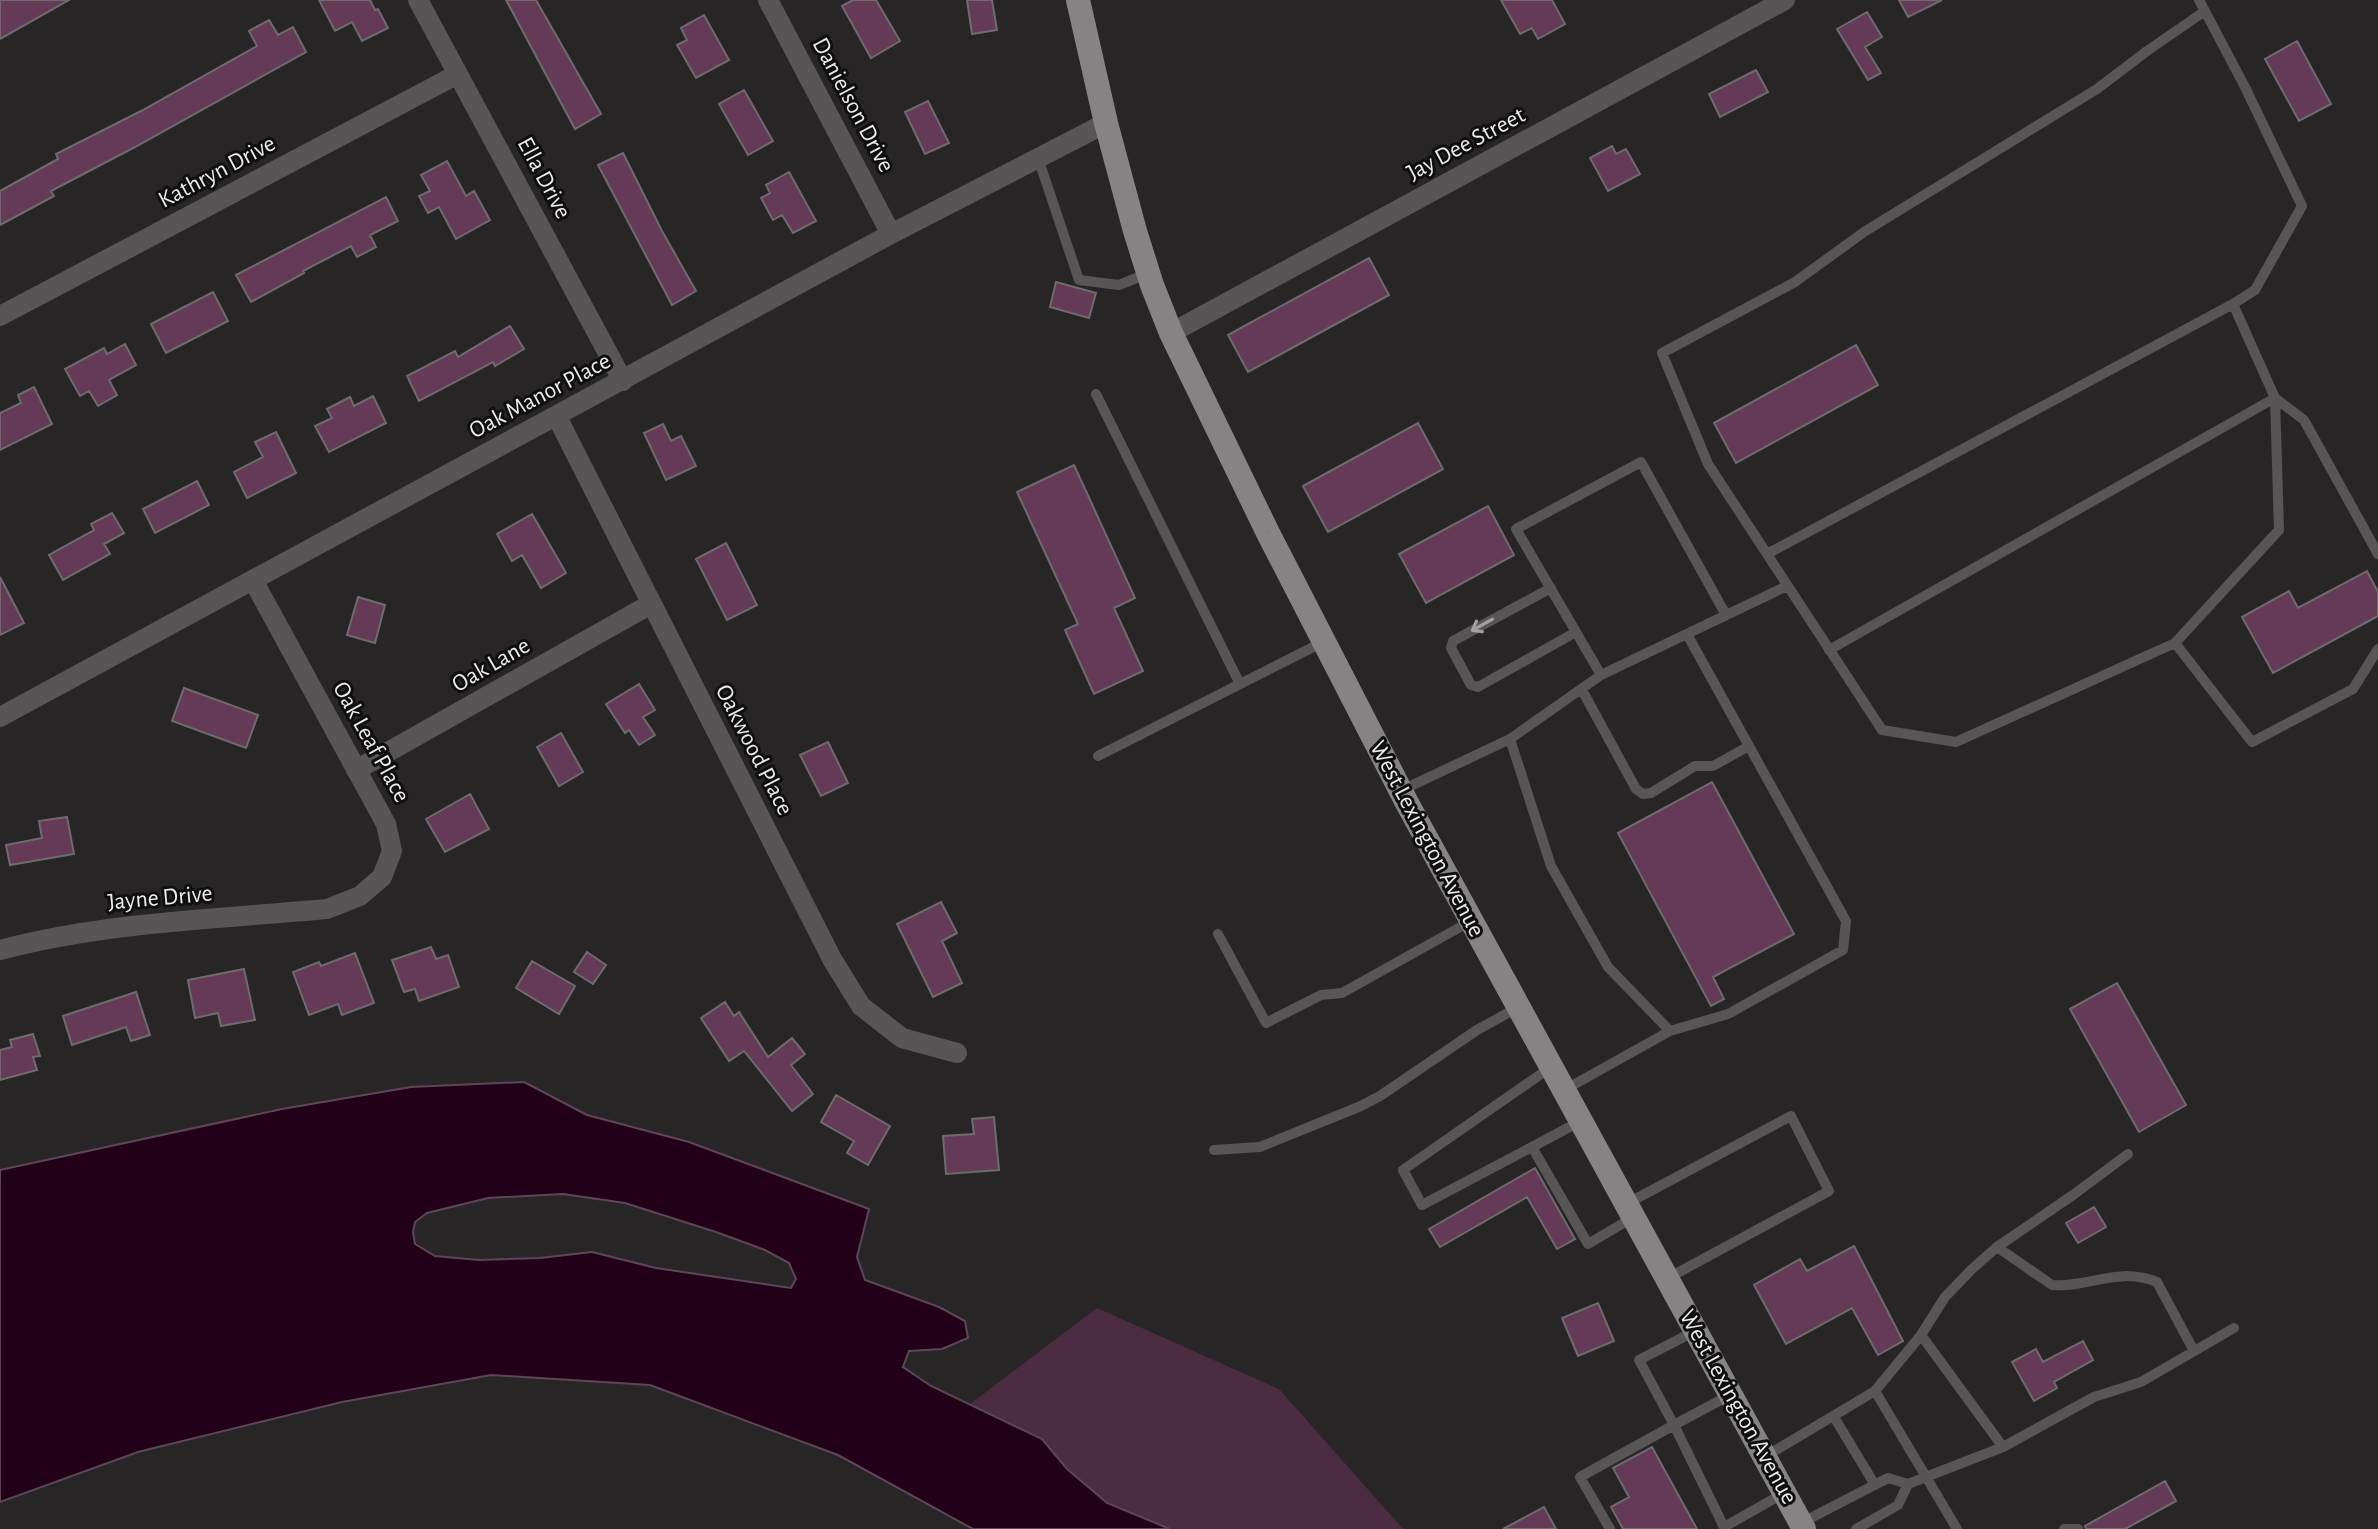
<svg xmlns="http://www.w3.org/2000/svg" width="2378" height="1529" viewBox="0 0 2378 1529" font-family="'Alegreya Sans',sans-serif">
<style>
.green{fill:#4b2c41}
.water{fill:#210018;stroke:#5e4658;stroke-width:2;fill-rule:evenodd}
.building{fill:#643a56;stroke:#6e6b6d;stroke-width:2}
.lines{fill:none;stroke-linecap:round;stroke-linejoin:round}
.service{stroke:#575556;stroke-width:10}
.minor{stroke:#575556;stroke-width:20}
.primary{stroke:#868385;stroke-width:24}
.oneway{stroke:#a2a0a1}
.labels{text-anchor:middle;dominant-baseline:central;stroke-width:6;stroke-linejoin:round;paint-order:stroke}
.street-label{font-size:24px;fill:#edebec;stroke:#100f0f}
</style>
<rect width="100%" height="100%" fill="#282527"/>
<path class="green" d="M1097,1308l182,81 124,140h-233l-63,-26 -40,-34 -25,-30 -72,-35z"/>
<path class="water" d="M524,1082l63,33 102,27 180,67 -12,48 8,23 74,27 26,14 3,17 -26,11 -33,2 -6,16 28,19 111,53 25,30 40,34 63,26h-197l-135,-74 -188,-70 -159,-10 -149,27 -204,50 -138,50v-332l282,-61 129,-22zM563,1194l62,9 91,29 49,18 24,13 7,16 -5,9 -135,-20 -64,-16 -52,6 -61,2 -44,-4 -20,-12 -2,-12 2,-10 12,-9 61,-15z"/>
<path class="building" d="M0,0h69l-69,39z
M319,0h51l5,10 3,-1 10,19 -26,13 -10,-19 -17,9z
M506,0h30l65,114 -26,15z
M853,0h23l24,41 -29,17 -29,-52z
M967,0h25l5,30 -25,4z
M1501,0h51l13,24 -27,15 -6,-11 -12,6z
M1899,0h43l-34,17z
M1867,12l15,25 -17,10 16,26 -13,7 -31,-51z
M704,15l25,45 -33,18 -19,-33 10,-5 -6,-12z
M269,20l9,15 15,-8 13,25 -171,95 -84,44 3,5 -54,29v-34l58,-32 -2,-5 85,-43 116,-65 -8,-15z
M2297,41l34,63 -32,17 -34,-62z
M1756,70l12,22 -48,25 -11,-23z
M744,90l29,51 -25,14 -29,-51z
M928,101l21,42 -24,11 -20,-42z
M1612,146l4,8 10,-5 14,25 -32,17 -18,-33z
M623,153l39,78 34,60 -24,14 -74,-140z
M447,161l19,35 8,-5 16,29 -34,19 -17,-32 -11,6 -9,-17 11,-5 -9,-16z
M789,172l27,49 -23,12 -11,-18 -9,5 -12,-22 9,-5 -4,-8z
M386,197l12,24 -28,14 6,12 -19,10 -6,-11 -48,25 1,2 -53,29 -15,-27z
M1369,258l20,37 -141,77 -20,-37z
M1056,282l40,11 -7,25 -39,-11z
M213,292l15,29 -62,32 -15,-29z
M510,326l14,23 -29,17 -2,-4 -74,39 -12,-25 48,-25 3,6z
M125,344l11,21 -27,15 8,15 -19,11 -9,-15 -9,5 -15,-27 39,-21 3,6z
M1856,345l22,40 -142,78 -22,-40z
M34,387l18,37 -52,26v-37l21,-10 -3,-8z
M373,396l13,27 -57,29 -14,-26 17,-8 -5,-9 23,-12 4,9z
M1418,423l25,46 -115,63 -25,-46z
M663,424l8,17 10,-5 15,30 -30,14 -22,-47z
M276,432l20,41 -49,25 -13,-26 29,-15 -8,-15z
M1074,465l61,133 -21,10 29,63 -49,23 -29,-64 13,-6 -61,-132z
M197,481l12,24 -54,28 -12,-24z
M1488,506l26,49 -88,48 -27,-49z
M112,513l12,20 -20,11 6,10 -47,26 -14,-25 45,-25 -3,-6z
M532,514l34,59 -25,15 -19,-33 -10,6 -15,-27z
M726,543l31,62 -30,15 -31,-61z
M2367,571l11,21v24l-105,57 -31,-56 47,-26 9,17z
M0,577l24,46 -24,12z
M358,597l27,8 -10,38 -28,-8z
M639,684l16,26 -12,7 12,18 -16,10 -10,-15 -4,3 -19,-29z
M184,688l74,27 -12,33 -74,-27z
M561,733l22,39 -24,14 -22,-39z
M828,742l20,41 -27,13 -21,-41z
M1712,782l82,152 -81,43 11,22 -13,7 -93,-173z
M470,794l19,35 -44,23 -19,-33z
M67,817l7,37 -64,11 -4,-20 36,-7 -3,-17z
M941,902l16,31 -15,8 20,42 -29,14 -36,-73z
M431,947l5,12 12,-4 11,32 -40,14 -4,-12 -11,3 -12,-32z
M587,952l19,13 -13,19 -19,-12z
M355,953l19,50 -32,12 -4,-11 -29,11 -16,-43 26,-10 2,4z
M532,961l43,25 -16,28 -43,-26z
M244,969l11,51 -34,6 -3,-13 -23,5 -7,-38z
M2117,983l69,122 -47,27 -69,-123z
M136,992l14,43 -19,6 -5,-14 -54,18 -9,-29z
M725,1002l9,14 5,-4 29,45 24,-19 13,16 -14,11 22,29 -21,17 -48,-60 -15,10 -28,-43z
M33,1034l7,22 -7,1 4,13 -37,10v-30l12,-3 -2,-7z
M836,1095l54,31 -22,39 -21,-12 7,-12 -33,-19z
M994,1117l5,53 -53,4 -3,-38 31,-2 -2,-15z
M1535,1168l40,71 -18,10 -30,-52 -87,50 -11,-18z
M2094,1207l12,20 -28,16 -12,-20z
M1854,1246l49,95 -25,14 -26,-47 -66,36 -32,-59 46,-26 7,12z
M1598,1303l16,38 -36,15 -16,-38z
M2083,1341l10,19 -39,22 3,6 -23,13 -22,-39 24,-13 7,13z
M1652,1447l45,82h-74l-12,-22 18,-10 -16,-29z
M2165,1481l11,20 -51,28h-39l-1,-3z
M1544,1507l12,22h-53z"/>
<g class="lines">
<path class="service" d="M2199,0l46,87 57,119 -47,84 -22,14 -466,250 115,176 74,12 219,-99 77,99 101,-53 25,-40
M1038,158l41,122 40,5 30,-12
M1096,394l144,290
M1767,554l-59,-90 -46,-111 133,-71 69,-50 233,-143 50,-38 58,-40
M1551,588l-98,53 -2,7 20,37 7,2 98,-55
M2175,643l104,-113 -4,-132 -42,-94
M1829,650l446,-252 29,22 74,134
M1601,675l-85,-146 125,-67 85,153
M1582,690l54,99 7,5 8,-1 44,-27h18l36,-20
M1510,739l91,-64 186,-89
M1098,756l225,-114
M1400,791l110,-52 41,127 57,101 62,64 -104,58
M1218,934l48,89 55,-28 21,-2 129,-72
M1670,1031l58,-17 115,-64 3,-29 -158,-285
M1579,1122l-47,25 56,97 44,-26
M1532,1147l-110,58 -19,-35 148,-103
M1214,1150l46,-3 101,-41 19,-10 97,-66 40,-22
M1628,1203l163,-87 38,75 -161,87
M1997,1247l55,38c38,3 64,-19 105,-3l37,69
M1921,1335l82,112
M1875,1391l82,138
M1730,1395l-56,30 50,102 60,-34
M1834,1417l41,68
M1766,1456l109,-65 46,-56 24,-38 27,-28 25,-22 76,-52 55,-41
M1801,1523l87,-45 20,6
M1610,1529l-30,-52 94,-52 -35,-65 56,-29
M1856,1529l42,-24 10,-21 95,-37 91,-50 47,-15 93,-54
M2064,1529h14"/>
<path class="minor" d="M418,0l205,381
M768,0l123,234
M0,316l458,-242
M1171,333l614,-333
M557,417l275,542 29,47 41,32 55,15
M0,717l891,-483 215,-111
M356,770l295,-166
M0,950c106,-28 218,-31 327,-41l33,-13 22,-19 10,-26 -6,-27 -133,-244"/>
<path class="primary" d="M1078,0l28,123 29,108 17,54 19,48 97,200 139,270 397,726"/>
</g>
<defs><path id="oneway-shaft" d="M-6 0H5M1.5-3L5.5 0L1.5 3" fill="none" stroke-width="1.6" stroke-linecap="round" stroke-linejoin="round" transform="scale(2)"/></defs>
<use class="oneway" href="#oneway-shaft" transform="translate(1482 625) rotate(151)"/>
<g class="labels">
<g class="street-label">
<text transform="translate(853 105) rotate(62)">Danielson Drive</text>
<text transform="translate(1466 144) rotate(-28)">Jay Dee Street</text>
<text transform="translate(217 172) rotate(-28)">Kathryn Drive</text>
<text transform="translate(544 178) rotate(62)">Ella Drive</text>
<text transform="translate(540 396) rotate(-28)">Oak Manor Place</text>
<text transform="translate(491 665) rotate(-30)">Oak Lane</text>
<text transform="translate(371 742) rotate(61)">Oak Leaf Place</text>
<text transform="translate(754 750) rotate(63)">Oakwood Place</text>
<text transform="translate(1427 839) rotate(62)">West Lexington Avenue</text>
<text transform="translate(160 898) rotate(-5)">Jayne Drive</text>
<text transform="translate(1738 1407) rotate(61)">West Lexington Avenue</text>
</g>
</g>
</svg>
